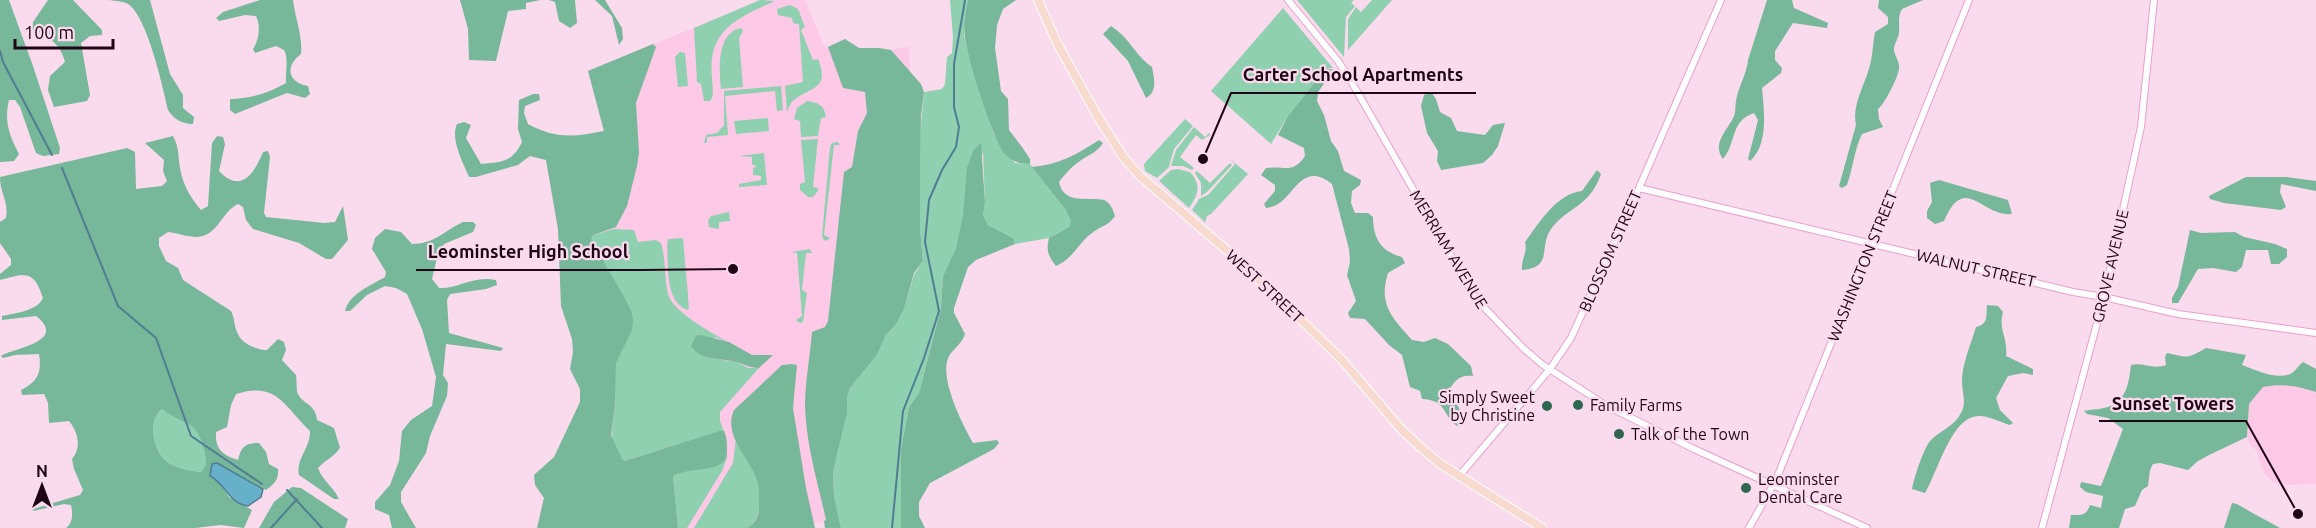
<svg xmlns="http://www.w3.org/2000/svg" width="2316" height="528" viewBox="0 0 2316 528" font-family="Ubuntu,sans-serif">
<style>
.built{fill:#fdc9e7}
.green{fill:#8fd0b0}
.forest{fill:#76b899;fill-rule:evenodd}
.water{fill:#67b0ca;stroke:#517d94;stroke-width:1.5}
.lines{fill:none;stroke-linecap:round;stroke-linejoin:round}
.stream{stroke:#517d94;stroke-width:2}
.minor-casing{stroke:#eb9fcd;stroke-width:8}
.major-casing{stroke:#fff;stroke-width:10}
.minor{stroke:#fff;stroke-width:6}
.major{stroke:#f8dacf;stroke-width:8}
.poi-dot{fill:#2f674e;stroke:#fadaed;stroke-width:2}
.labels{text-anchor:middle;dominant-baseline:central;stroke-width:4.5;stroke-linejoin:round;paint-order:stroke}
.street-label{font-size:16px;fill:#1f0516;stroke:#fadaed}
.poi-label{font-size:16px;fill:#1f0516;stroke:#fadaed;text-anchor:start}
.leader{fill:none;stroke:#1f0516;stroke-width:2}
.callout-dot{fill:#1f0516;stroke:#fadaed;stroke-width:2}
.callout-label{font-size:18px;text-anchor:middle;font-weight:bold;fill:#1f0516;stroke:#fadaed;stroke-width:4.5;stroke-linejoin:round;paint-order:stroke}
</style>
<rect width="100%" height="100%" fill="#fadaed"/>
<path class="built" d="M762,0h43l20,48 20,-9 6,20 58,-13 3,78 -79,213 -5,184 -44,7h-210l-34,-13 9,-42 49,-8 -55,-322 61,-12 -16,-60z
M2276,384l26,3 14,5v92l-33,1 -10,-3 -9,-9 -8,-23 -6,-5 -3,-8 2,-33 14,-17z"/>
<path class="green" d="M760,0l15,1c-38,17 -68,29 -63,77 0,8 3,17 -2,23h-6l-3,-17 -4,-2 -3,-54z
M950,0h18l-4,35 3,15 27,84 21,29 15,1 35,45 6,12 -2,6 -20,11 -34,6 -2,-6 -25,-13 -5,-10 2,-12 -2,-51 -27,96 -13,28 -2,32 -22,85 -10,14 -8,42v79h-60l-7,-32 -1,-24 14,-58v-16l3,-10 27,-33 9,-20 11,-12 7,-14 10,-34 9,-14 -3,-32v-92l4,-45 18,-3 3,-5 2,-27 5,-4 1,-16z
M1297,0h57l-3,3 4,3 -9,11 -2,40z
M1372,0h20l-44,50v-31l8,-12 5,5z
M790,5l8,4 7,18 -4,3 12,30 5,-1c13,31 -9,28 -24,41 -4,3 -5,8 -7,12l-2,-26 18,-4 -4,-58 -6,-1 -1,-5 -14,-3 -1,-6z
M1283,8l50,60h-7l-38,48 -17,28 -60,-53z
M741,28l2,3 -4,7 4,49 -22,2c-2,-18 -5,-56 20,-61z
M680,52l5,1 3,33 -10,1 -3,-30z
M781,86l2,24 -6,1 -2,-20 -50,5 3,39 -21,2v6h-3l2,-8 11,-2 7,-8v-34z
M807,101c11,1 18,5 19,16l-5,1 -3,18 -17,1 -1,-16 -6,-2 3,-11z
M768,118l1,13 -33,3 -2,-13z
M1185,119l8,7 -19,23 -5,18 -12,11 -12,-7 -1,-7z
M1194,127l11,10 4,-4 1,2 -8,5 -6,-5 -16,22 14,11 -2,2 -9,-4h-12l5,-16z
M818,139l-5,48 5,1v3l-5,6h-5l-8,-7v-6l5,-2 -4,-42z
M838,142l2,3h-6l-10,90 6,3 -4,3 -3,-2 -1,-3 8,-89 2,-4z
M764,153l3,32 -28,2v-3l22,-4v-4l-8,-1v-7l3,-1 -1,-2h-3v-8l-13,-1z
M1229,158l19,16 -37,40 -4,2 -2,6 -13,-12 7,-11 9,-4 27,-31z
M1230,163l2,2 -24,26 -7,5v-13l-6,-10 2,-2 13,12z
M1178,169l12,3c12,13 8,23 -1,36l-30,-27 12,-11z
M729,212l1,9 -11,1v7l-10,-2 -1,-6 3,-5z
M614,229l20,1 4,12 18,-2 5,3c5,16 3,34 7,51 5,18 45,40 61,48l-14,-5 -10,20 31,5 13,6h10l-39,44v9l4,10h-5l-94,30c-19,-12 -12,-37 -10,-55 1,-14 -1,-28 1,-42 3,-18 18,-33 16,-52l-41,-72 2,-5z
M683,238l6,70 -1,2c-24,-8 -19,-45 -21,-65l1,-6z
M810,249l2,4h-6l-4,37 5,3 -4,29 -3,1 -4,-3 6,-4 -5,-63 -6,-1z
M162,409c22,18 36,9 42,41 2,10 4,14 -3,22 -11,-1 -28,-4 -36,-12 -12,-11 -18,-40 -3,-51z
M736,438c6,15 17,28 22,43 4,14 4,41 -12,47h-52l39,-65z
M728,455l-6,16 -35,57h-9l-5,-52c17,-12 42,-1 55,-21z"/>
<path class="forest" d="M0,0h9l24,66 27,82 -1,6 -16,2 -7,-3 -16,-46 -5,-7h-6c-5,21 0,35 10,54l-5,7 -14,1z
M48,0h25l29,30v5l-12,1 -9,7 9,52 -3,6 -33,6 -6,-17 2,-14 15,-14c-4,-17 -17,-28 -33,-32l1,-8z
M109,0h41l20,74 13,21v13l11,9 -1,7c-11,0 -19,-5 -25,-14 -5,-23 -21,-94 -40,-106 -5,-3 -13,-3 -19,-4z
M260,0h33c2,17 10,38 8,54 -16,12 -14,28 7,32l2,8 -5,4 -18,-5 -52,21 -5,-4v-11c19,0 39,-6 56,-16 -1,-11 3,-24 -2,-33l-8,-4 -21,7 -2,-4c6,-9 8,-23 3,-33l-11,-1 -26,6 -3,-3 7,-6z
M460,0h80l-14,3v6l-18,2 -12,50 -27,-1 -1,-31z
M549,0h26l2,23 -7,5 -11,-7 -4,-19z
M595,0h10l17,28 1,11 -4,6 -7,-29z
M968,0h48l-13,9 -6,16 -2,23 6,43 7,8 1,31 13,17 8,12v5c-12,-1 -17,-2 -25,-10 -11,-12 -39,-99 -40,-117 -2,-12 1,-25 3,-37z
M1767,0h25l2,8 34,15 -1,5 -34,-5 -18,28v9l7,8 -1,5 -19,15c2,23 7,56 -12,73l-2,-2 10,-39 -4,-7c-24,8 -17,29 -31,46 -12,-16 5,-29 11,-43 2,-5 1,-10 2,-15 2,-14 11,-27 12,-41z
M1879,0h44l-21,9c-5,9 -2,14 -3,23 0,6 -5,11 -5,18 1,7 6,12 5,18 0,8 -15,37 -21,41l1,10 4,8 -21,7c-8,16 -9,35 -15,51l-5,3 -3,-2 17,-61c-5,-21 11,-43 15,-64 2,-10 2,-19 4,-29l13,-8v-7l-10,-9z
M1111,26c20,13 22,27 41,41 2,11 6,25 -6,31l-18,-37 -25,-27z
M845,39l14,9h20l12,2 30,34 3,8 -3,24 -1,40v73l3,32 -9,12 -10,36 -7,14 -11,12 -9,20 -27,33 -3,10v16l-14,58 1,24 7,32h-16l-1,-7 2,-1c-8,-37 -20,-75 -21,-114 0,-24 5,-49 7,-74l13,-5 3,-6 16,-149 8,-5 6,-36 9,-18 -2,-21 -22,-4 -15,-41z
M653,44l3,3 -20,56 3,50 -2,13 -10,40 -11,21 -23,8 -2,5 32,55 9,17 1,9 -1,9 -16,33 -1,42 -4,30 11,24 3,2 94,-30h5c3,6 3,12 3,19 2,25 -40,16 -54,26l5,52h-141l7,-30 -9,-13 -1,-10 20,-18 26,-55v-13l-10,-20 3,-17 -1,-13 -11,-33 -3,-77 -12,-69 -16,-4 -12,9 -42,12h-7c-6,-15 -19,-37 -12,-53l7,-2 7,3 -5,13 15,26c20,-2 31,-1 41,-22l-4,-13 1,-29 14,-6h6l1,6 -15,6 -1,7 4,11c27,15 47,13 76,7l-16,-60z
M1326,68l8,2 -16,22 -1,9 7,14 7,26 7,10 6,20 17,9 -1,5 -8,6 -1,12 4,10h13l5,4c0,22 9,35 29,40l3,6 -17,10c-10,31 4,45 24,67l12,2 11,-4 13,6 23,22 2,10c-14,-2 -18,5 -25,15l11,17 4,13 -6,5c-15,-11 -10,-26 -35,-27l-2,-8 -10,-4 -8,-32 -13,-10 -24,-26 -15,-1 -2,-5 8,-12 -9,-26 3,-13 -1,-13 -17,-65c-30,-24 -38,13 -56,21 -3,2 -7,2 -10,3l-2,-4 11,-13v-6l-14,-10 5,-7c19,-3 26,7 39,-12l-1,-8 -26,-13 10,-19z
M1431,92l5,7 4,13 11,6 6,13 28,4 8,-10 12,-2 -7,23 -6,9 -9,8 -42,7 -4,-9 1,-10 -11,-18 -6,-27 3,-11z
M173,136c6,11 5,19 7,32 3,17 10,29 21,42l7,-4 4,-63 5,-7 6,1 2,7 -6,27c22,23 35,3 44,-19l5,-1 2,6 -6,56 2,4 58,6 11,-1 8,-16 5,34 -16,19h-6l-27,-16 -46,-14 -7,-9 -3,-13 -5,-3c-16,7 -20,32 -41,33 -9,0 -20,-4 -29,-5l-9,6v8l7,15 12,7 5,12 48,31c4,8 3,16 7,23 4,10 19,16 29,16l11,-11 6,3 2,8 -4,10 14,15c1,5 0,11 1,16 3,13 19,12 20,29l17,8 6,20c-6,9 -15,12 -22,20 4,12 15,18 21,31h-5l-35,-24c-4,-15 12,-28 11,-44 -26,-25 -33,-50 -74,-37l-5,11 -4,22 -11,5c-1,17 6,23 22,28 3,-13 7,-17 21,-17l7,9 3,12 9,5c1,11 -4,15 -12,21l-49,-27 -7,13 9,6 10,15 23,13 -8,18 -23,-3 -26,3h-129c7,-5 7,-15 5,-23l-7,-1 -31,7v-2l47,-14 3,-5 -9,-21 -2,-10c10,-12 6,-27 -3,-38l-20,2 -1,-20 -4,-9 -22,1 -1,-5c17,-8 21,-18 18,-36l-24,1 -12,3 -2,-2c11,-8 68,-14 35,-40l-34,4v-4c14,-3 35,-5 41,-18 -9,-28 -17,-25 -43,-18v-6l11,-9v-6l-11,-16v-21l6,-4c3,-17 -6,-24 -6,-41l127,-29 8,4 1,37 26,-3 5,-5 -4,-10 1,-11 -19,-17zM162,409c22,18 35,9 42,41 2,10 4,14 -3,22 -11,-1 -28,-4 -36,-12 -12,-11 -18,-40 -3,-51z
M1099,140l4,3c-5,9 -15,12 -23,18 -8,5 -15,13 -21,21 5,24 31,14 45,18 7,3 9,10 11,16 -8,11 -13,9 -23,17 -14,10 -19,26 -36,33 -8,-10 -10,-16 -7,-28l20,-11 2,-6 -6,-12 -33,-42c26,-2 46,-13 67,-27z
M981,143l4,60 -2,12 5,10 25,13 2,6 -39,16 -8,7 -14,41v5l11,21c-3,11 -15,16 -18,27 -5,23 15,62 26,82l24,-3 2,3 -5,6 -64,34 -11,19v14l6,12h-24v-79l8,-42 10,-14 22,-85 2,-32 13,-28 7,-32 4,-48 6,-17z
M1597,170l4,4c-12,34 -33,32 -50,55 -13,19 3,38 -29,41 -1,-11 6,-18 3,-28 15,-20 31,-48 57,-51z
M2246,177h40l30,4v10l-35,-7 -1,8 6,15 -5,3 -57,-7 -14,-4 -1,-3z
M1939,180l69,20 4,14c-31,3 -47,-42 -68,7l-9,3 -8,-6v-7l5,-9 -2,-19z
M463,222h10l3,3 -3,7 -29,12 -7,14 -5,21 7,9c19,1 34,-13 57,-8l1,5 -11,4 -36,5 -3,6 2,33 54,15 -2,3 -55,-7 -3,31 5,8 -1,13 -17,40 -4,17 -25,39v10l15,26h-24l-3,-13 -14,-6v-7l15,-17 9,-24 3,-30 9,-11 21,-14 4,-29 -14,-48 -15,-35 -11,-6 -11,-2 -18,9 -17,16h-5c4,-17 25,-25 40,-34l1,-5 -14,-23 3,-11 10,-9 16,3 11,12c22,0 32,-13 51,-22z
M2190,230l11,3 34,-1 9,5 31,7 12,5v8l-8,7h-8l-3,-14h-22l-4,17 -6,5 -23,-4 -15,1 -20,34h-6v-5l6,-11z
M1987,305l11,1 5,6c-5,18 5,25 3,44l27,13v6l-10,-2 -15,3 -12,22 4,12 13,13 -3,2c-11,-3 -26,-12 -37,-8 -23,6 -36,56 -48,76l-13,-4c2,-11 11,-39 18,-48 9,-10 25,-15 31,-28 6,-11 1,-20 1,-32 0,-17 9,-37 14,-54 13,-3 10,-11 11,-22z
M701,335l28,7 23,13h21l-14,13c-9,0 -15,-4 -23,-6 -17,-5 -34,0 -45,-16l5,-10z
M2206,348l40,7 -4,10c13,5 37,16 50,8 4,-3 7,-8 11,-11l13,7v23c-18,-6 -35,-9 -53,-5l-14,17 -2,33 -36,17 -13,7 -10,9 -28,-7 -7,1 -3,6 -2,16 -6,4 -7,16 -10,3 -6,19h-50l2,-13c11,0 15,1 19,-10l11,3 2,-12 -17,-4 -6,-5 1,-5 20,4 22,-57 -15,-11 -21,-4 -3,-3c7,-2 13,-1 20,-3 22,-5 25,-24 27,-43 12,-3 22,5 35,0l-1,-8 2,-4c23,5 19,6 39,-5z
M792,364l5,1 -4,43 13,80 9,40h-69c8,-3 12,-10 13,-18 0,-9 1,-18 -1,-27 -6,-23 -36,-47 -24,-73l48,-45z
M292,487l9,1 47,31 -3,9h-86l15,-26z
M2232,503l5,1c15,9 29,16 43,24h-56z"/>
<path class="water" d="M217,463l46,26 -2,8 -13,9c-20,-3 -22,-22 -38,-30l2,-12z"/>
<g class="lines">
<path class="stream" d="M0,51l3,11 49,93
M62,168l56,138 38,32 35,98 71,48
M287,490l35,38
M271,528l26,-29
M892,528l11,-117 21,-53 15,-47 -14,-69 4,-42 13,-30 14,-23 3,-20 -5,-20v-43l11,-64"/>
<defs>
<path id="minor" d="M1288,0l50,61 13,20 125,218 47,49 20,17 64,41 87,43 173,79
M1639,188l434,104 31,5 74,17 138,19
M1459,476l91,-107 21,-31 68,-150 82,-188
M1749,528l27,-48 193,-480
M2042,528l62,-231 37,-170 13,-127"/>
<path id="major" d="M1038,0l19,43 42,76 25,39 16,18 90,77 59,55 53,52 58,68 19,18 20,17 103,65"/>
</defs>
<use href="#minor" class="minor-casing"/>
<use href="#major" class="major-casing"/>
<use href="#minor" class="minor"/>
<use href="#major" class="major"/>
</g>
<g class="poi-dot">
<circle cx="1578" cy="405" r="6"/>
<circle cx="1547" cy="406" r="6"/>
<circle cx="1619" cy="434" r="6"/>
<circle cx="1746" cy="488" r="6"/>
</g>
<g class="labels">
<g class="street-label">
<text transform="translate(1449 249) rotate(59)">MERRIAM AVENUE</text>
<text transform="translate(1610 251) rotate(-66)">BLOSSOM STREET</text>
<text transform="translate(1862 266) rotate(-68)">WASHINGTON STREET</text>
<text transform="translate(2110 266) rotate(-77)">GROVE AVENUE</text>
<text transform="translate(1976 268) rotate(13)">WALNUT STREET</text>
<text transform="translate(1265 286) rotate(43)">WEST STREET</text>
</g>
<g class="poi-label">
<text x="1535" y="397" text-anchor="end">Simply Sweet<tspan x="1535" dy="18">by Christine</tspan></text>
<text x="1590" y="405">Family Farms</text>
<text x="1631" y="434">Talk of the Town</text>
<text x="1758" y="479">Leominster<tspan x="1758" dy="18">Dental Care</tspan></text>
</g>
</g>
<path class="leader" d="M1203 159L1231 93H1476M733 269L640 270H416M2298 514L2246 421H2099"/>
<g class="callout-dot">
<circle cx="1203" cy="159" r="6"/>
<circle cx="733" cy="269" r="6"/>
<circle cx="2298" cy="514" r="6"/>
</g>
<g class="callout-label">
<text x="1353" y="81">Carter School Apartments</text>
<text x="528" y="258">Leominster High School</text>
<text x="2173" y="410">Sunset Towers</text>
</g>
<g transform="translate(42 486)" stroke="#fadaed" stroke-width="4.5" paint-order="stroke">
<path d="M0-4.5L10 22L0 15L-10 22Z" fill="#1f0516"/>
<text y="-9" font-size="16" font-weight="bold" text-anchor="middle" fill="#1f0516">N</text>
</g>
<path d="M15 39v9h98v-9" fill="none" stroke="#1f0516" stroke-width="3"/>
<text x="24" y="39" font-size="18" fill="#1f0516" stroke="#fadaed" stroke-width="4.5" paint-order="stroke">100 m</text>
</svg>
